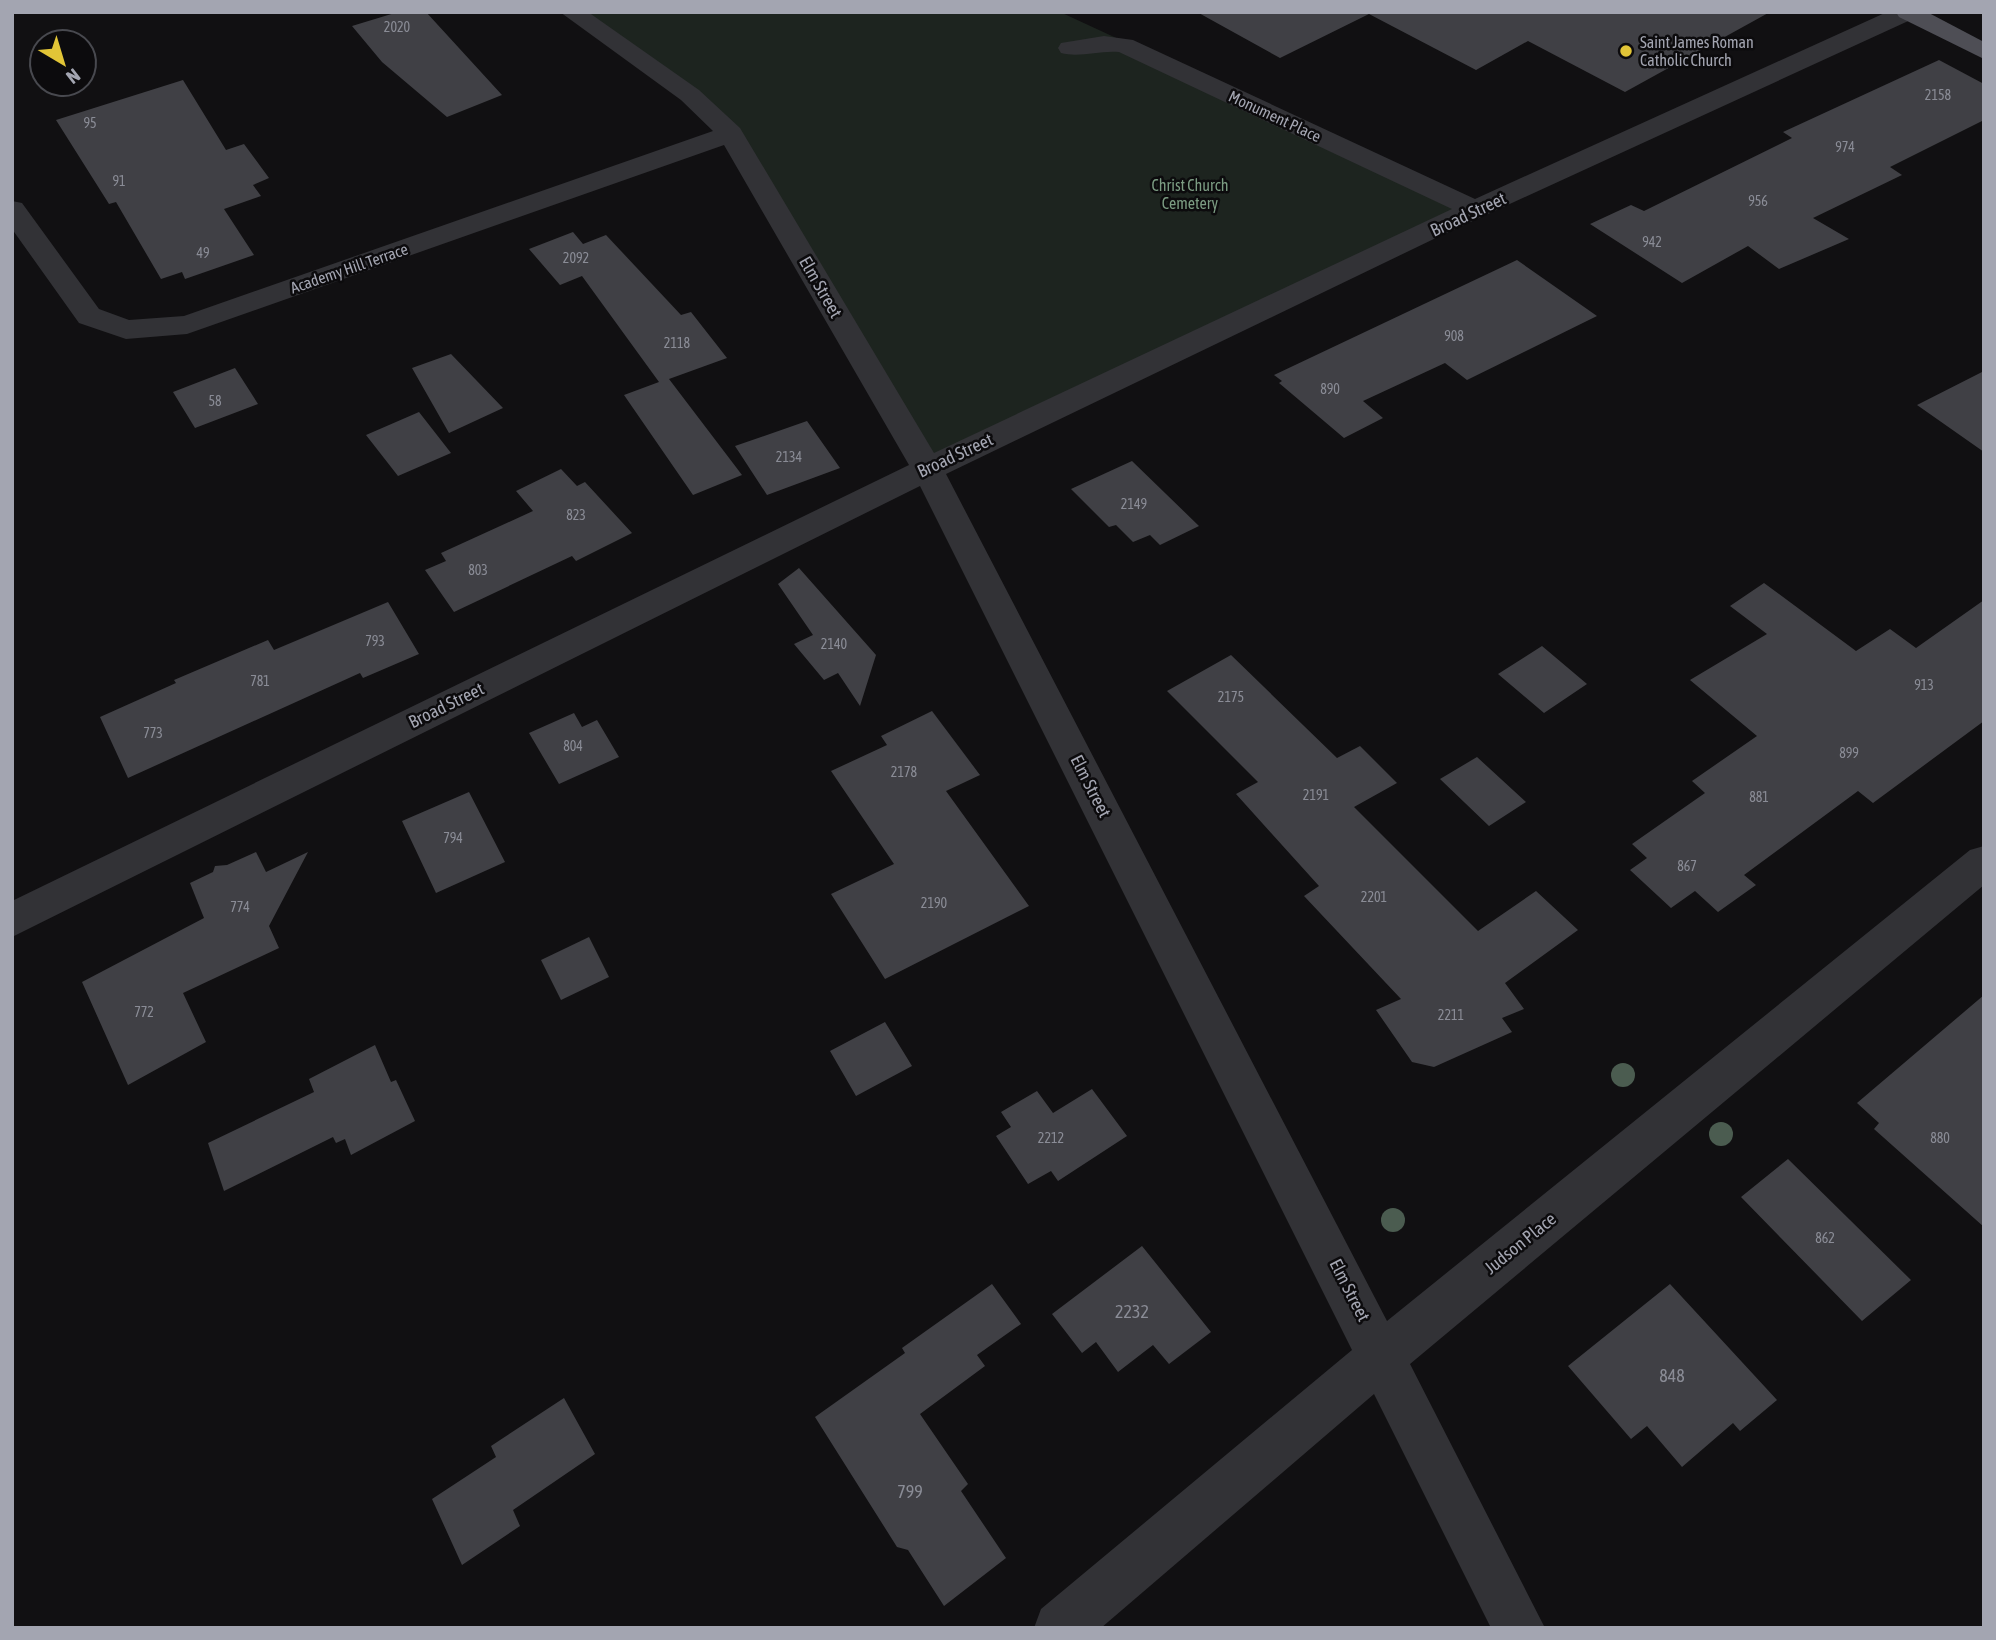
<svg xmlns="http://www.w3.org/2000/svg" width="1996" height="1640" viewBox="0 0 1996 1640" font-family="'Asap Condensed',sans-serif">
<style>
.green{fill:#1d241f}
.building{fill:#404045}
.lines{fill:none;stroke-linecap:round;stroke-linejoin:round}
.minor{fill:#323236;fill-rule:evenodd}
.major{fill:#4e4e55;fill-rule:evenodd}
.tree{fill:#4b5c50}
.poi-dot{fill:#e2c537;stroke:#0c0b0d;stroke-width:2.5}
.labels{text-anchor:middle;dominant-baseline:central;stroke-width:5;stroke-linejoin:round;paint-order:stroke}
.number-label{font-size:14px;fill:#8a8c96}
.far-poi-label{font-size:16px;fill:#a3a5b1;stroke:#0c0b0d;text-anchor:start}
.far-street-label{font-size:16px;fill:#a3a5b1;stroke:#0c0b0d}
.far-park-label{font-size:16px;fill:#7b9b82;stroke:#0c0b0d}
.street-label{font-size:18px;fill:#a3a5b1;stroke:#0c0b0d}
.near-number-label{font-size:18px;fill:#8a8c96}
</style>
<rect width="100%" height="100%" fill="#111012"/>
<path class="green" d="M572,12h488l422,195 -555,261 -196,-334z"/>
<path class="building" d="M398,12h28l76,83 -55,22 -65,-55 -30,-36z
M1197,12h573l-145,80 -97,-51 -52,29 -107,-56 -89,44z
M1939,60l45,24v36l-94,47 12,8 -89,43 36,21 -70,30 -31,-23 -66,37 -92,-59 41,-19 13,6 148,-73 -9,-6z
M183,80l43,70 18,-6 25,34 -16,7 8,11 -37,13 30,46 -69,24 -3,-7 -21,7 -45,-77 -7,2 -53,-84z
M573,232l10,12 23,-9 75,80 10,-3 36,46 -58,21 73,96 -49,20 -69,-100 35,-13 -77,-106 -22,9 -31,-36z
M1517,260l80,56 -130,64 -22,-17 -82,38 20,17 -39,20 -65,-55 3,-2 -8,-6z
M451,354l52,54 -54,25 -37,-65z
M235,368l23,36 -63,24 -22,-36z
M1984,371v81l-67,-47z
M419,412l32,41 -53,23 -32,-41z
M807,421l33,47 -73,27 -32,-49z
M1132,461l67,65 -39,19 -10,-10 -17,7 -17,-17 -7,2 -38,-38z
M561,469l16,17 8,-4 47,51 -56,28 -4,-5 -118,56 -29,-42 21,-9 -5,-8 92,-42 -17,-20z
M799,568l77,87 -16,51 -22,-33 -14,7 -30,-36 19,-9 -35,-51z
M1764,583l92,68 34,-22 26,19 68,-48v121l-111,82 -15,-12 -114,84 12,10 -38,27 -23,-21 -24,17 -41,-38 17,-12 -15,-14 73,-51 -13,-12 65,-45 -67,-56 77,-46 -37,-28z
M388,602l31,52 -56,24 -3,-5 -232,105 -28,-61 76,-34 -2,-3 94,-40 6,10z
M1542,646l45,38 -43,29 -46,-39z
M1231,655l106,103 23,-12 37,37 -43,24 124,124 58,-40 42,39 -73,53 19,26 -22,9 10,14 -78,35 -22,-5 -36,-52 25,-11 -97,-103 15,-10 -83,-92 22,-12 -91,-91z
M932,711l48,64 -34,16 83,115 -144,73 -54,-85 63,-30 -63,-93 56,-26 -6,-9z
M574,713l8,14 15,-7 22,37 -60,27 -30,-51z
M1477,757l49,45 -37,24 -49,-47z
M469,792l36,70 -69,31 -34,-72z
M256,852l10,20 42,-20 -39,74 10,22 -96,45 23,49 -78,43 -46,-103 122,-64 -14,-35 23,-11 2,-6 12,-1z
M589,937l20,40 -48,23 -20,-40z
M1984,995v232l-110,-98 5,-6 -22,-20z
M885,1022l27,44 -56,30 -26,-45z
M375,1045l16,37 5,-2 19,41 -64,34 -6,-16 -9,4 -3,-6 -109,54 -16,-48 106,-51 -5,-13z
M1092,1089l35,47 -69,45 -7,-10 -23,13 -32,-48 15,-9 -10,-15 36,-21 16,22z
M1788,1159l123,121 -49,41 -121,-124z
M1142,1246l69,86 -42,32 -16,-19 -35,27 -22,-30 -14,11 -30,-39z
M992,1284l29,40 -44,31 8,11 -65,48 48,70 -7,7 45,67 -62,48 -36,-56 -11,-3 -82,-130 90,-64 -3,-5z
M1670,1284l107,116 -37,31 -7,-8 -51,44 -35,-41 -16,13 -63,-73z
M564,1398l31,56 -82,56 7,16 -58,39 -30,-66 64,-42 -5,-11z"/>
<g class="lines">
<path class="minor" d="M560,12h28l111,78 41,38 194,325 518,-244 -333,-157c-19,-2 -39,6 -58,1l-3,-5 3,-5 43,-7 29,4 342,159 412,-187h33l-3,5 -477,219 -494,238 441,847 583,-471 14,-4v39l-574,479 135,264h-54l-117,-234 -273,234h-67l7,-19 311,-259 -432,-864 -908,451v-36l897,-436 -185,-320 -537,189 -61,5 -47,-16 -67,-94v-28l10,2 77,106 30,11 55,-4 529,-185 -32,-31z"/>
<path class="major" d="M1896,12h31l57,30v17l-85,-42z"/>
</g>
<g class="tree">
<circle cx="1623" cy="1075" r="12"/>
<circle cx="1721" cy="1134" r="12"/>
<circle cx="1393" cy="1220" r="12"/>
</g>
<circle class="poi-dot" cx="1626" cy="51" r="7"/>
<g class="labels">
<g class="number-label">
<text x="397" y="27">2020</text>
<text x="1938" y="95">2158</text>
<text x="90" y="123">95</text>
<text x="1845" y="147">974</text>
<text x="119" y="181">91</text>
<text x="1758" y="201">956</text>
<text x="1652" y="242">942</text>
<text x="203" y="253">49</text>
<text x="576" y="258">2092</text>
<text x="1454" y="336">908</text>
<text x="677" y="343">2118</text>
<text x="1330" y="389">890</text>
<text x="215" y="401">58</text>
<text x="789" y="457">2134</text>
<text x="1134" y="504">2149</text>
<text x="576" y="515">823</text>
<text x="478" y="570">803</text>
<text x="375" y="641">793</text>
<text x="834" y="644">2140</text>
<text x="260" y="681">781</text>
<text x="1924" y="685">913</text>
<text x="1231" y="697">2175</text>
<text x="153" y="733">773</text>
<text x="573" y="746">804</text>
<text x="1849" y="753">899</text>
<text x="904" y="772">2178</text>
<text x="1316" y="795">2191</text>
<text x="1759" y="797">881</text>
<text x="453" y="838">794</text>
<text x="1687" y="866">867</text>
<text x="1374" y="897">2201</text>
<text x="934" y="903">2190</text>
<text x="240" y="907">774</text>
<text x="144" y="1012">772</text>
<text x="1451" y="1015">2211</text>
<text x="1051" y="1138">2212</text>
<text x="1940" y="1138">880</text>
<text x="1825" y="1238">862</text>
</g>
<g class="far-poi-label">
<text x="1640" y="42">Saint James Roman<tspan x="1640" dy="18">Catholic Church</tspan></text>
</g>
<g class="far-street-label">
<text transform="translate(1275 116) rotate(25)">Monument Place</text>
<text transform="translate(349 268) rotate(-19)">Academy Hill Terrace</text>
</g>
<g class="far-park-label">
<text x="1190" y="185">Christ Church<tspan x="1190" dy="18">Cemetery</tspan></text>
</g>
<g class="street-label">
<text transform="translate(1468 214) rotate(-25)">Broad Street</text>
<text transform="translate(821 287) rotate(60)">Elm Street</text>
<text transform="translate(955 455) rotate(-25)">Broad Street</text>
<text transform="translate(446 705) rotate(-26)">Broad Street</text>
<text transform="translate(1091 786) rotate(63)">Elm Street</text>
<text transform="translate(1520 1243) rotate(-39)">Judson Place</text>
<text transform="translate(1350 1290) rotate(63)">Elm Street</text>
</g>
<g class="near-number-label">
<text x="1132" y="1311">2232</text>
<text x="1672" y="1375">848</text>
<text x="910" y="1491">799</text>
</g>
</g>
<rect width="1996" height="1640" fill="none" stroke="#a3a5b1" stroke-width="28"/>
<g transform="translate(63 63) rotate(142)"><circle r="33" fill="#0c0b0d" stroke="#48494f" stroke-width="2"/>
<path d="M0-5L12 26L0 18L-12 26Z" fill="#e2c537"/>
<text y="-10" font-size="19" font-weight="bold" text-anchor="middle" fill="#a3a5b1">N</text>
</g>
</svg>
